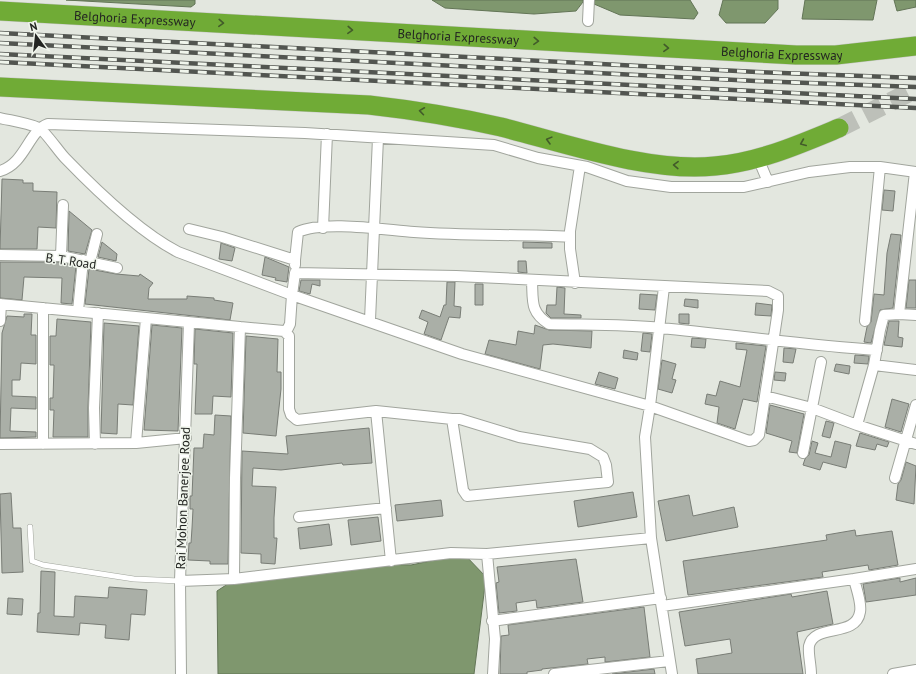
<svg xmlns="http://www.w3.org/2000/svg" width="916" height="674" viewBox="0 0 916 674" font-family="'PT Sans',sans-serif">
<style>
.water{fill:#7f976e;stroke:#637557}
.building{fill:#aaafa7;stroke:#797d76}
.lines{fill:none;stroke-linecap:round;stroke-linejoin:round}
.motorway-tunnel{stroke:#bdc0b9;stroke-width:19;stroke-dasharray:19 10;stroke-linecap:butt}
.service-casing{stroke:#a1a59d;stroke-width:6}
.minor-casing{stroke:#a1a59d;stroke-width:12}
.motorway-casing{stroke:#c6c6c6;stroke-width:20}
.service{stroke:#fff;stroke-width:5}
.minor{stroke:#fff;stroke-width:10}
.motorway{stroke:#70ab36;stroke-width:19}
.rail-casing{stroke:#525550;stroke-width:4.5}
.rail{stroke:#f0f5ec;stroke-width:3;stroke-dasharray:9;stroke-linecap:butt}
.oneway{stroke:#425b2a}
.labels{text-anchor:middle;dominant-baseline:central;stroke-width:3;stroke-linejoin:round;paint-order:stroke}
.street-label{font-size:13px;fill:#232522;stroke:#f0f5ec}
</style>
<rect width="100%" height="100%" fill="#e3e7df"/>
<path class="water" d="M66,0h129v4l-4,3z
M432,0h151v2l-7,9 -42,3 -89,-6z
M594,0h96l8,13 -4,6 -74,-4 -26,-11z
M723,0h55v9l-13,14h-39l-7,-8z
M805,0h72l-4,20 -71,-1z
M894,0h22v7l-19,4z
M464,554l22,23 -12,97h-256l-1,-83 23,-15 104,-13 67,2z"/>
<path class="building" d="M2,179l21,1v3h10v8l24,1 -1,36 -18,-1 -1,22h-37z
M884,190l11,1 -2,20 -11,-1z
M69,211l23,19 -7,24 -17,-3z
M891,234l10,1 -8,73 -13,2 -9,33 -7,-1 3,-15 4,-5 3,-28 10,1 3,-42z
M102,242l15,12 -1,7 -18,-4z
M523,242l29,1v5h-29z
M221,243l14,5 -3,13 -13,-2z
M265,257l24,10 -2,15 -12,-2 1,-2 -14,-3z
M518,261h8l1,12 -9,-1z
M0,262h60l16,4 -4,38 -11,-1 1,-25 -38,-1 -2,23 -22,-2z
M89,269l27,5 23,2 1,-2 13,9 -4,5 -1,11h39v-3l27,2v2l19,3 -3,17 -145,-16z
M301,280h19v6l-8,-2 -2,10 -11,-3z
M909,280h7v28h-10z
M447,282h8l-1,24 7,1 -1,11 -11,-1 -8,23 -17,-6 4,-12 -9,-4 3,-8 18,7 4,-12h2z
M475,284h8v21h-8z
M557,287l8,1 -1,26 17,1v3h-30l-5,-5 1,-8h9z
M640,294l17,1 -2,15 -16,-1z
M685,299l13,1v8l-14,-2z
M756,303l16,2 -1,11 -16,-1z
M24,314h8l-1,21h5v29l-15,-1 -1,17h-8v16l24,1v12l-25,-1 -1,23 26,1v5l-36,1 2,-105 5,-17 17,1z
M679,314h10v10l-10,-1z
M57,319l34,3 -3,86v29h-35l1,-27h-4v-12h3l1,-31v-2h-4v-29h6z
M889,321h10l-1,16 5,1 -1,9 -18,-2z
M104,323l35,3 -6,79 -15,-1 -1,30 -16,-1z
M152,325l30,3 -4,103 -34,-1z
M535,325l14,5 43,1 -1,17 -38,-4 -10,1 -3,24 -55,-15 4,-14 27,5 2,-14 16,3z
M195,329l38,4 -2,64 -18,-1 -1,18h-17l2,-50h-3z
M643,333l9,1 -2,18 -9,-1z
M246,336l32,3 -1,33h4v17l-5,47 -33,-3z
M692,338l14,1 -1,9 -14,-1z
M736,343l30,3 -9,56 -14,-3 -8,30 -18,-6 2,-16 -14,-3 2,-10 9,2 4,-15 20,6 7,-37 -11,-1z
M784,348l12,1 -3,14 -10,-1z
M624,350l14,3 -1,7 -14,-2z
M855,355l14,1 -1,8 -14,-1z
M662,360l14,4 -4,15 4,1 -4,13 -14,-4z
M836,364l14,2 -1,8 -15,-3z
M599,372l19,6 -3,11 -20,-5z
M775,372l11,1 -1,8 -11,-1z
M892,399l17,5 -8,28 -16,-5z
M770,405l34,9 -7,39 -8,-1 3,-11 -26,-8z
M215,415l16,1 -3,148h-18v-3l-22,-1 1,-17h2l1,-15 1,-19h-3v-13h2l2,-48h9l1,-14 10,1z
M826,421l8,2 -4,15 -8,-2z
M369,428l3,35 -29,2 -1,-2 -61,7 -28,-2 -1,18 24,1 -2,31v20h3l-2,26 -14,-1v-9l-20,-1 1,-102 46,3 -2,-18z
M860,433l29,9 -2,5 -10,-3 -2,6 -19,-4z
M812,441l6,2 -3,10 16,4 4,-16 16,4 -5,23 -23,-6 -3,8 -17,-5 2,-6 4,-4z
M906,462l10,4 -2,38 -18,-4 2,-16 3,-4z
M633,492l4,25 -59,10 -4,-26z
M11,493l2,35h8l2,44 -21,1 -2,-79z
M689,495l4,21 41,-9 4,20 -72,14 -8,-40z
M441,500l2,16 -46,5 -2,-16z
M378,517l3,24 -30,4 -3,-25z
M329,524l3,21 -32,4 -2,-21z
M855,530l1,6 36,-5 6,34 -29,5 -1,-5 -46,7 1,5 -135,18 -5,-34 144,-21 -1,-5z
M576,559l7,43 -46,6 -1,-8 -20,3 1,8 -18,2 -3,-30 3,-1 -2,-15z
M41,571l14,1 -1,44 20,1 1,-21 33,2 1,-11 38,3 -2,25 -14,-1 -2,26 -24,-2 1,-13 -26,-2 -1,12 -42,-3 1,-19h2z
M900,578v4l16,-4v17l-50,7 -3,-18z
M827,591l6,33 -36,8 6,42h-105l-2,-15 36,-6 -2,-14 -45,7 -6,-34 112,-18 1,3z
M8,598l15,1 -1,16 -15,-1z
M644,607l6,50 -45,5v-5l-18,2 1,5 -46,5v1l-15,2v2h-27l1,-38 8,-1 -1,-10z
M654,669l1,5h-43z"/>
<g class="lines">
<path class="motorway-tunnel" d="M839,128l77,-39"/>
<defs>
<path id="service" d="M30,527l2,34 11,4 91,14 46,2"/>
<path id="minor" d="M588,21l1,-21
M0,118c13,3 27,5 39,10 6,3 20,24 26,30 29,30 76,75 113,94l114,43 3,-22 161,3 312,15 10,5v14l-13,86
M758,158l10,24
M0,171c26,-8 28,-40 48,-47l257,9 189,12 44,13 49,9 40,14 44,6h73l65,-15 41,-5h30l36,5
M915,172l-16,142 17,1
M323,228l4,-94
M189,229l33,8 73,23v5
M0,255l61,1 56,12
M61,256l2,-51
M295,260l3,-28c26,-12 87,-2 116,0 52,4 104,2 156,5
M90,262l7,-28
M532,281c1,20 -2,31 17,43 37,1 75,0 112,4 72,7 144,17 216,22
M575,283l-5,-34v-18l10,-65
M0,304l240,23 -5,151 -1,101
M78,311l5,-51
M370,320l8,-182
M0,321l1,-17
M865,321l15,-154
M240,327l44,4 5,5v73l2,6 6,5 79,-9 15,150
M286,332l4,-8 2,-29 170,59 188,52 14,-119
M874,365l42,5
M376,411l76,8h8l59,18 71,12 13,8 3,8 2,17 -141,14 -4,-6 -11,-71
M857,425l17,-60 6,-35 4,-15 15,-1
M136,443l10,-125
M0,444l136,-1 50,-5
M43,444v-136
M95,444l-1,-36 4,-95
M803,453l18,-91
M895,478l21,-73
M299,517l87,-9
M651,538l-6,-101 5,-31 99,35 5,-1 5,-5 6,-39 47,12 45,17 59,19
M487,554l8,85 -2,35
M854,579l62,-10
M180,581l54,-2 217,-26 36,1 164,-16 21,136
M662,606l192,-27c2,9 8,24 6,33 -4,26 -46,11 -51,34 -1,8 2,19 2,28
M492,621l169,-23
M181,674l-1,-93 9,-258
M554,674l115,-13
M893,674l23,-4"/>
<g id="motorway">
<path id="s1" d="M0,11l796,44h40l80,-9"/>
<path d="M0,87l369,18c45,5 88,12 132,22 63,16 149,46 214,39 44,-4 83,-21 124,-38"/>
</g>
</defs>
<use href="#service" class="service-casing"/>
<use href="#minor" class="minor-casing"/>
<use href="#motorway" class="motorway-casing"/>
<use href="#service" class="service"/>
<use href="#minor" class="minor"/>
<use href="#motorway" class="motorway"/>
<defs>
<path id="rail" d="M0,33l757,39 159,6
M0,43l756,38 160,6
M0,54l916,45
M0,62l916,46"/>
</defs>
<use href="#rail" class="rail-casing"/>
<use href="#rail" class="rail"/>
</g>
<defs><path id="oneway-chevron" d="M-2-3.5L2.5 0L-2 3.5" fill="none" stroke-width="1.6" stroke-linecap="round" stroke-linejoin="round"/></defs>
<g class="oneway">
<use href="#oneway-chevron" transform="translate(221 23) rotate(3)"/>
<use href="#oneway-chevron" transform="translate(350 30) rotate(3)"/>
<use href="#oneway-chevron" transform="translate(536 41) rotate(3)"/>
<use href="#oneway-chevron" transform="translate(666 48) rotate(3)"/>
<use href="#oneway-chevron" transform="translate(422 111) rotate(-172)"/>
<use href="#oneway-chevron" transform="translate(549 140) rotate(-165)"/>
<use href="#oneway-chevron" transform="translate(803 143) rotate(157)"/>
<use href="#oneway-chevron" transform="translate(676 165) rotate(-178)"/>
</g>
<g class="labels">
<g class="street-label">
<text stroke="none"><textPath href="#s1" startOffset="135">Belghoria Expressway</textPath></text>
<text stroke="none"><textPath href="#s1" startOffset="459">Belghoria Expressway</textPath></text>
<text stroke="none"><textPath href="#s1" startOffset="783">Belghoria Expressway</textPath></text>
<text transform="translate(71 261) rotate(8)">B. T. Road</text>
<text transform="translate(183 498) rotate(-88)">Rai Mohon Banerjee Road</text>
</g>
</g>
<g transform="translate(36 36) rotate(345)" stroke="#f0f5ec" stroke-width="3" paint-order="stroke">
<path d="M0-3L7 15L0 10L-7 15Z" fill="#232522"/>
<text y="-6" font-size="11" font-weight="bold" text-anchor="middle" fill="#232522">N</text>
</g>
</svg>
